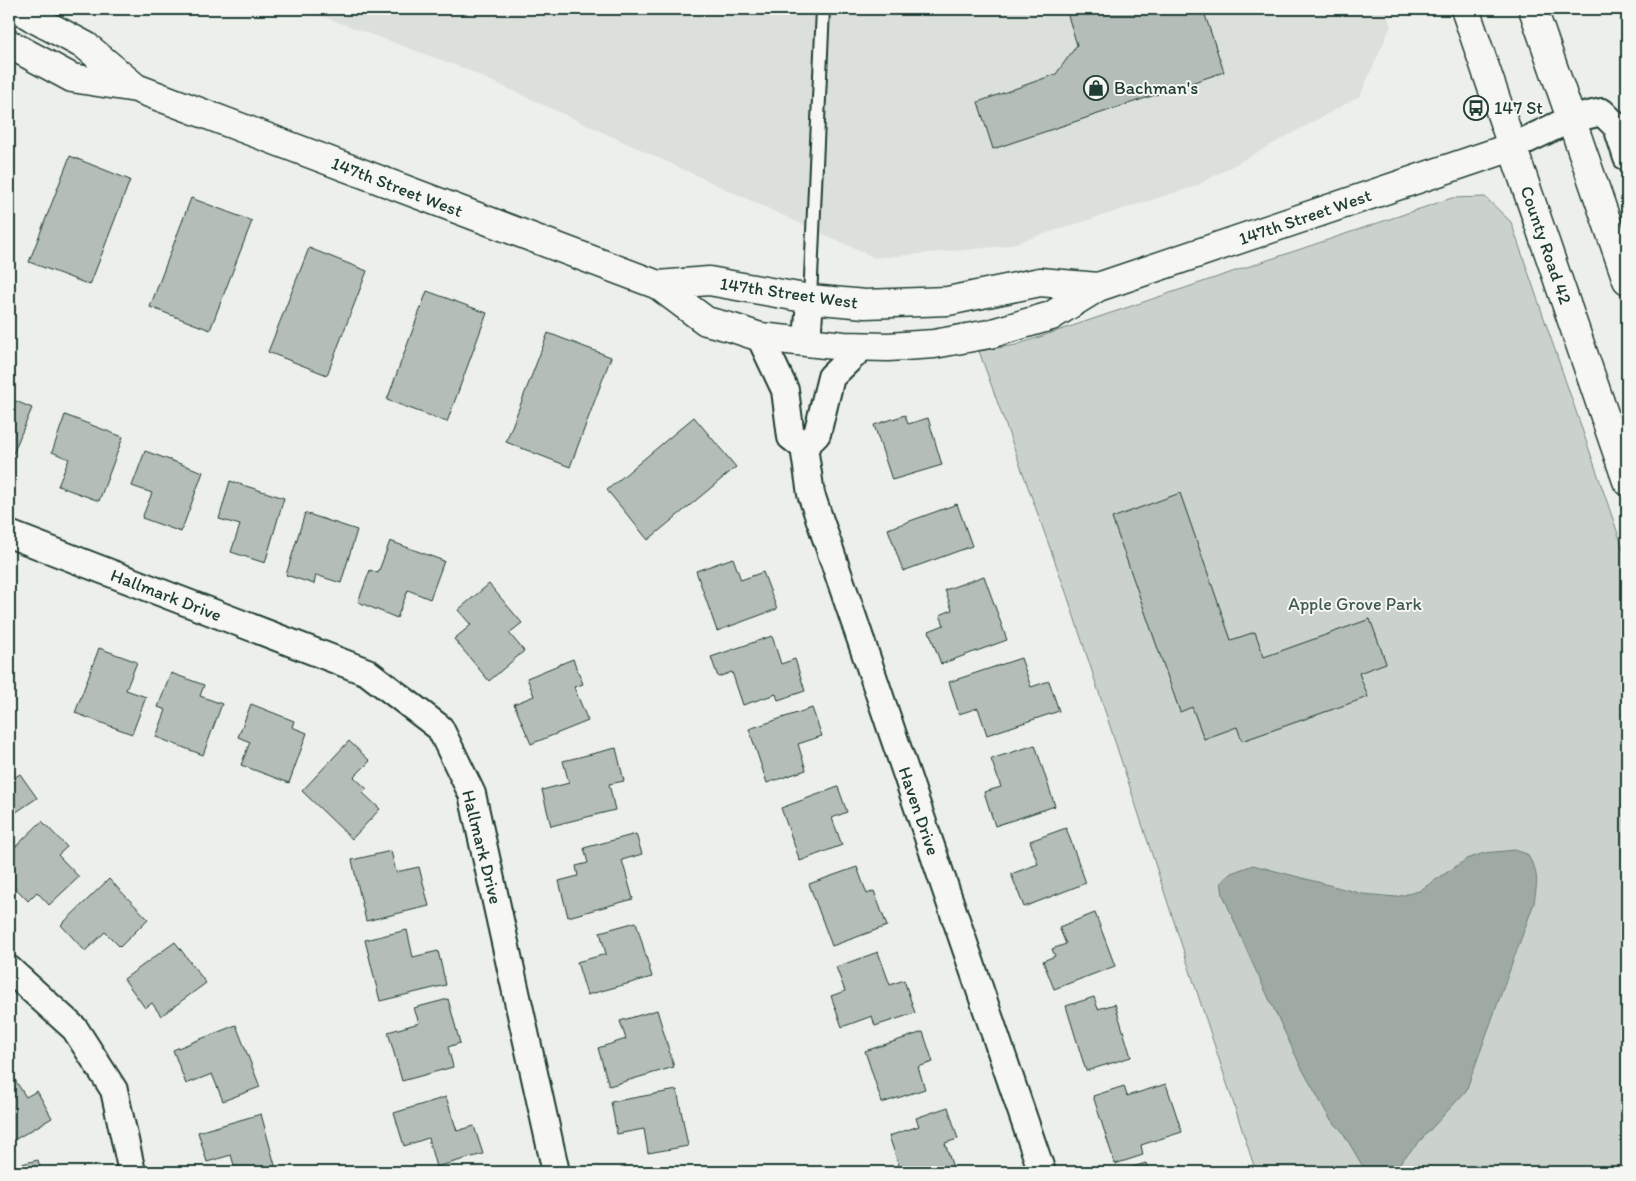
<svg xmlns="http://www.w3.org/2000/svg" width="1636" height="1181" viewBox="0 0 1636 1181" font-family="Itim,sans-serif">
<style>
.built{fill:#dce0db}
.green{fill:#cbd2cc;stroke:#758880}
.water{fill:#9faaa4;stroke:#6c7e77}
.building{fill:#b4bdb8;stroke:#1f3d34}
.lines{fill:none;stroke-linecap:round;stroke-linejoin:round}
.service-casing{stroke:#1f3d34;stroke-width:16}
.minor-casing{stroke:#1f3d34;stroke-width:30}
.tertiary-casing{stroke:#1f3d34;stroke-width:31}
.trunk-casing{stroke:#1f3d34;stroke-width:31}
.service{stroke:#f6f6f2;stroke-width:12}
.minor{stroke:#f6f6f2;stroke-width:26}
.tertiary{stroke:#f6f6f2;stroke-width:28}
.trunk{stroke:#f6f6f2;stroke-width:28}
.labels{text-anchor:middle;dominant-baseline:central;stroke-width:4;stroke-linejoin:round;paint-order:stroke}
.poi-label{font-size:18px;fill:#1f3d34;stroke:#f6f6f2;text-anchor:start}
.street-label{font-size:18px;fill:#1f3d34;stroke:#f6f6f2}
.park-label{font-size:18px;fill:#415b52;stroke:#f6f6f2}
</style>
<rect width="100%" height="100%" fill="#edefea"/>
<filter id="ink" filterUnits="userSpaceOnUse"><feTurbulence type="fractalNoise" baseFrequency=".02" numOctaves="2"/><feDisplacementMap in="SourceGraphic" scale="10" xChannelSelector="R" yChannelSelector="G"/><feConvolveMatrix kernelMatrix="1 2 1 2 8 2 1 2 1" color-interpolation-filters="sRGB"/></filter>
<g filter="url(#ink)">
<path class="built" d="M302,9h1083l6,17 -31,70 -164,90 -190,60 -131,12 -407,-188z"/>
<path class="green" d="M1485,197l26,25 116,338v612h-371l-189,-577 -88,-244 37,-6 436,-147z"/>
<path class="water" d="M1515,850l12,4c13,21 10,27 7,49l-68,188 -69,75 -10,6h-15l-10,-7 -20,-34 -12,-12 -29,-52 -51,-109 -27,-63 -2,-13 10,-9 22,-8 110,29 33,3 23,-6 48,-32 17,-6z"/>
<path class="building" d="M1066,9h137l21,63 -231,77 -15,-47 78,-28 21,-29z
M70,156l60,24 -40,105 -61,-23z
M191,198l61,23 -42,109 -60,-23z
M309,248l58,23 -40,104 -59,-23z
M427,291l60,22 -40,109 -60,-22z
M548,333l63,24 -41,110 -64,-25z
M9,398l23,10 -20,48 -3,-2z
M65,415l58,22 -24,64 -41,-15 11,-27 -17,-7z
M905,415l3,9 20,-6 14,47 -50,15 -18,-55z
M694,417l42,50 -88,73 -41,-50z
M145,451l58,21 -22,60 -39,-14 10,-25 -20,-7z
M230,481l54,17 -19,65 -34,-11 9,-27 -21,-6z
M1180,493l51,147 24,-8 9,25 106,-38 16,44 -27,10 9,24 -126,44 -5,-14 -33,12 -12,-32 -12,5 -68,-194z
M957,504l15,42 -69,25 -15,-42z
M305,513l52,17 -16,53 -25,-8 -2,9 -28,-9z
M390,541l54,20 -14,38 -22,-9 -11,28 -39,-16 12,-32 8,3z
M733,558l8,22 22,-8 14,37 -60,22 -21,-60z
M984,576l23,64 -66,24 -12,-33 15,-6 -4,-10 12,-5 -7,-20z
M489,584l33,39 -13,10 15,18 -35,30 -35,-42 17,-14 -13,-15z
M772,636l9,28 14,-5 10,32 -27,9 -2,-6 -33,11 -11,-33 -14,5 -7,-20z
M99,648l38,14 -11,28 20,7 -14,37 -57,-21z
M1021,658l10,29 18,-6 10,30 -72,24 -9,-27 -19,6 -10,-32z
M573,659l10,25 -9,3 14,34 -57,23 -17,-40 20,-8 -7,-18z
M171,673l33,12 -4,11 22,8 -19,51 -47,-18 10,-27 -8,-3z
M251,704l43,17 -2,6 15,6 -18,50 -48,-18 9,-23 -12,-5z
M812,708l10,28 -24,8 8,26 -39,13 -18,-54z
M349,741l21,20 -16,16 13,12 -4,4 17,16 -28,30 -50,-48z
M1035,745l20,61 -60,20 -11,-34 17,-5 -10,-28z
M616,748l8,33 -15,3 6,26 -64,16 -9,-36 27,-7 -6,-22z
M20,774l17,24 -28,19v-36z
M838,787l9,25 -15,6 10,27 -42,16 -19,-53z
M42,821l25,26 -9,8 21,22 -30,28 -12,-13 -9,9 -19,-20v-28z
M1066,828l20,55 -62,24 -13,-33 27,-10 -8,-23z
M636,834l6,20 -20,6 11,39 -65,18 -9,-36 19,-5 -2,-10 12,-3 -4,-15z
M391,851l5,21 23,-5 10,39 -63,15 -14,-61z
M857,867l10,27 7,-3 13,35 -55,20 -23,-62z
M109,879l39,40 -28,28 -15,-15 -20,19 -24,-26z
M1095,913l20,53 -61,23 -11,-28 12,-5 -3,-7 14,-5 -7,-17z
M636,922l16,55 -65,18 -10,-33 29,-8 -6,-22z
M407,930l6,27 25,-6 8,34 -66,16 -15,-61z
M175,942l31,41 -45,33 -9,-13 -7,5 -21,-29z
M878,952l12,33 14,-5 11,33 -40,13 -3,-10 -30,11 -11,-31 14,-5 -9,-24z
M1094,997l4,12 17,-5 16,53 -45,14 -20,-65z
M448,999l12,44 -12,4 5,20 -51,14 -14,-49 31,-9 -5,-15z
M657,1010l17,57 -65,19 -11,-38 28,-9 -6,-18z
M236,1025l24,62 -37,14 -11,-27 -26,10 -13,-34z
M923,1032l10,30 -15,5 7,22 -43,14 -17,-52z
M15,1080l11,17 11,-6 15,27 -43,25v-60z
M1166,1084l16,48 -41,13 2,10 -28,9 -22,-68 31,-10 3,10z
M677,1090l11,56 -40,7 -4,-24 -27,5 -6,-32z
M446,1097l11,34 17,-5 9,28 -47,13 -8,-29 -24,8 -10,-33z
M948,1107l10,32 -13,4 9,28 -53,1 -12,-36 30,-10 -3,-8z
M261,1114l15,55 -13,3h-27l-5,-17 -24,7 -9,-30z
M38,1160l3,12h-32v-5z
M1146,1163l3,9h-34z
M1182,1165l2,7h-25z"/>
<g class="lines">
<defs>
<path id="service" d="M810,299l13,-290"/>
<path id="minor" d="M1512,147l59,-28 31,-7 15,15 10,31
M760,337l25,53 6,47 13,10 7,47 231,678
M807,342l3,-43
M804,447l13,-13 14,-57 31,-30
M9,534l358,138 73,56 32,66 84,378
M9,969l66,60 39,61 18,82"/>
<path id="tertiary" d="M19,9l16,10 51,27 50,42
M9,44l63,34 64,10 522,197 48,36 27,7 27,9 84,9 44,1 46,-3 55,-10 62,-18 47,-29 414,-140
M658,285l51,-4 101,18 55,5 83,-3 92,-19 58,5"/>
<path id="trunk" d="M1465,9l162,472
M1533,9l94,271"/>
</defs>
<use href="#service" class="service-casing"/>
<use href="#minor" class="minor-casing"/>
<use href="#tertiary" class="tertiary-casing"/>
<use href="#trunk" class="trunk-casing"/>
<use href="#service" class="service"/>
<use href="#minor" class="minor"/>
<use href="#tertiary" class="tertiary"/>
<use href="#trunk" class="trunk"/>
</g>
</g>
<defs>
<symbol id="shop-ring" viewBox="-11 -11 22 22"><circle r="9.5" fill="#f6f6f2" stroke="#1f3d34" stroke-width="1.5"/><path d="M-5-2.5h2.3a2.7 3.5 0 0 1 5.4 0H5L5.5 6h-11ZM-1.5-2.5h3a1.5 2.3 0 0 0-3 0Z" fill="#1f3d34"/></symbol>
<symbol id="bus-ring" viewBox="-11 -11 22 22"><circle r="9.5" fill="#f6f6f2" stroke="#1f3d34" stroke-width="1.5"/><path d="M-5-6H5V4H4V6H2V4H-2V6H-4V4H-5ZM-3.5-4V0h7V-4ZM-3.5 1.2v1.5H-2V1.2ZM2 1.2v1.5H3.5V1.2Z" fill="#1f3d34"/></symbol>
</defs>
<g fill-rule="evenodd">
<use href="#shop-ring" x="1082" y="74" width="28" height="28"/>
<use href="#bus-ring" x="1462" y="94" width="28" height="28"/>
</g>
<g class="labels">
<g class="poi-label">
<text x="1114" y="88">Bachman's</text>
<text x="1494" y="108">147 St</text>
</g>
<g class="street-label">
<text transform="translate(397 187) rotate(21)">147th Street West</text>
<text transform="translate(1305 217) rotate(-19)">147th Street West</text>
<text transform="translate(1546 245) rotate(71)">County Road 42</text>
<text transform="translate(789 293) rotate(8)">147th Street West</text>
<text transform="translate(166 595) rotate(21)">Hallmark Drive</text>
<text transform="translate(919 811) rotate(71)">Haven Drive</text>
<text transform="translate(482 847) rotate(76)">Hallmark Drive</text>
</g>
<g class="park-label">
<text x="1355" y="604">Apple Grove Park</text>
</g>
</g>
<rect width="1636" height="1181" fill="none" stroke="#f6f6f2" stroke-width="30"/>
<rect x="15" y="15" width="1606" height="1151" fill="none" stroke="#1f3d34" stroke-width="2" filter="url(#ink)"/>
</svg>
